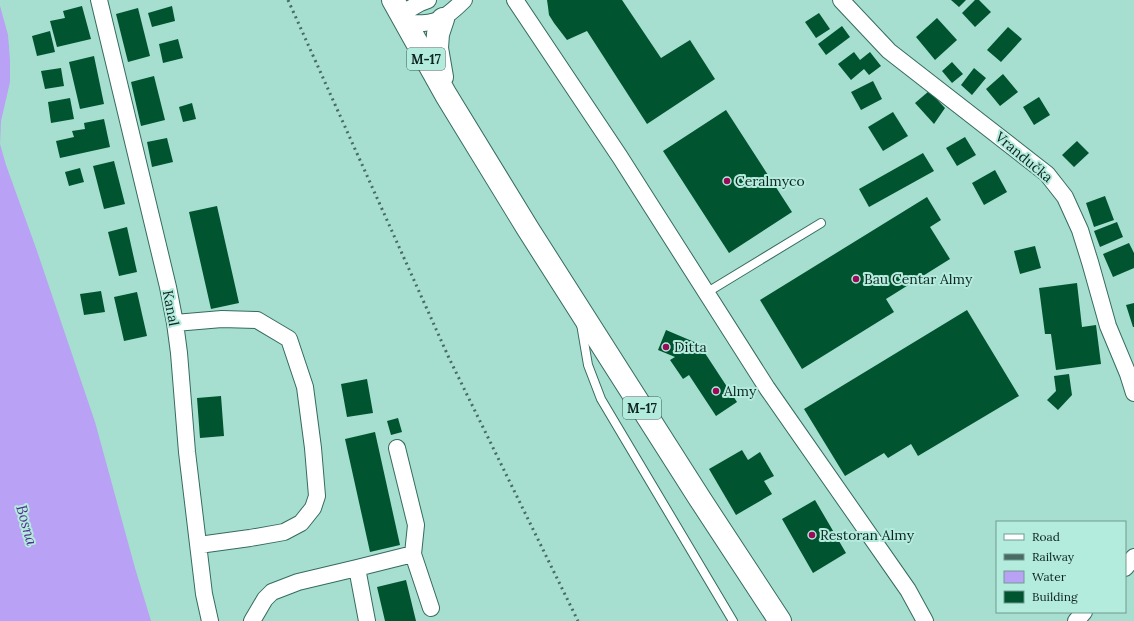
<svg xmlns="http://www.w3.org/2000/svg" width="1134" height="621" viewBox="0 0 1134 621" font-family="Lora,serif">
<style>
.water{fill:#b9a1f5}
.building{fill:#00542f}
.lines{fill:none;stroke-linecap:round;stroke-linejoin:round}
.lane-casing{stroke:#366b5f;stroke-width:10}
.street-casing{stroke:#366b5f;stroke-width:18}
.primary-casing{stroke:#366b5f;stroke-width:24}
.lane{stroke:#fff;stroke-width:8}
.street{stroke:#fff;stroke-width:16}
.primary{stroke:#fff;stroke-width:22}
.rail{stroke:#486b63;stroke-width:3;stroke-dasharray:2 4;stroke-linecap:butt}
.poi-dot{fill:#9b0958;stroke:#b3ebdc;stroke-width:1.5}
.labels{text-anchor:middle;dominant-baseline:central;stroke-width:4;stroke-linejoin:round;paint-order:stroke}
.shield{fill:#b3ebdc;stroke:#3f5f57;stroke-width:1}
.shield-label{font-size:13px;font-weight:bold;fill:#0d231e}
.street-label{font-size:14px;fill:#0d231e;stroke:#b3ebdc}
.poi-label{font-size:14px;fill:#0d231e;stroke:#b3ebdc;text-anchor:start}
.water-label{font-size:15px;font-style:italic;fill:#532f8e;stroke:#b3ebdc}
</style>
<rect width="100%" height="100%" fill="#a6decf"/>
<path class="water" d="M0,6l8,29 2,25v22l-9,39 -1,23 6,21 31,86 58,171 40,146 16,53h-151z"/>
<path class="building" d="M547,0h75l39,58 29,-18 25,39 -68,45 -60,-93 -20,9 -13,-17 -5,-8 -1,-8z
M951,0h15l-7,7z
M975,0h4l12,12 -16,15 -13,-14z
M82,6l9,33 -34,8 -7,-26 15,-3 -2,-7z
M172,6l3,15 -23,6 -4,-14z
M138,8l12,48 -22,6 -12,-48z
M819,13l11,16 -14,9 -11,-16z
M937,18l20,22 -22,20 -19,-23z
M842,26l8,11 -24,18 -8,-11z
M1008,27l14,12 -21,23 -14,-12z
M50,31l5,21 -18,4 -5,-20z
M178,39l5,19 -20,5 -4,-19z
M854,52l6,8 10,-8 11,14 -12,9 -5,-6 -13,11 -13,-16z
M94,56l10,48 -24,5 -11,-47z
M952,62l11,12 -11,9 -10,-12z
M61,68l3,18 -19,3 -4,-18z
M974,68l12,10 -14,17 -11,-10z
M1003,74l15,18 -18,14 -14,-17z
M154,76l11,44 -24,6 -10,-44z
M873,81l9,18 -21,11 -10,-18z
M929,91l16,17 -11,16 -19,-21z
M1039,97l11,18 -16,10 -11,-18z
M70,98l4,21 -23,4 -3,-21z
M192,103l4,16 -13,3 -4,-15z
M726,110l66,102 -63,41 -66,-102z
M893,112l15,24 -25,15 -15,-24z
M104,119l6,28 -50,11 -4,-17 18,-4 -2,-6 13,-2 -1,-6z
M965,137l11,18 -19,11 -11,-18z
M167,138l6,24 -21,5 -5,-25z
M1077,141l12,12 -15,14 -12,-12z
M923,153l11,18 -65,36 -10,-18z
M114,161l11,43 -21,5 -11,-43z
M80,168l4,14 -15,4 -4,-14z
M995,170l12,22 -23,13 -12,-22z
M1105,196l9,24 -20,7 -8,-24z
M927,197l14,23 -11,7 20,32 -64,40 8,13 -92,57 -42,-69z
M217,206l22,97 -28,6 -22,-97z
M1117,222l6,15 -23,10 -6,-16z
M127,227l10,45 -18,4 -11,-44z
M1129,243l5,10v15l-21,9 -10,-23z
M1035,246l6,22 -21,6 -6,-23z
M1077,283l5,44 14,-2 5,39 -45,6 -5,-36h-6l-6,-46z
M101,291l4,21 -21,3 -4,-21z
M137,292l10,44 -23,5 -10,-44z
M1134,303v24h-1l-7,-22z
M967,310l52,86 -101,60 -7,-12 -23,14 -4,-5 -39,23 -41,-67z
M666,330l33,14 38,58 -21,14 -27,-41 -6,4 -13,-19 5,-3 -17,-7z
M1069,374l3,21 -14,15 -11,-10 9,-9 -2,-15z
M367,379l6,34 -26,4 -6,-33z
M221,396l3,40 -24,2 -3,-40z
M398,418l4,14 -11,3 -4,-14z
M375,432l25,113 -30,7 -25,-113z
M742,450l6,10 12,-8 14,24 -10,5 8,13 -36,21 -27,-46z
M815,500l31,53 -33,20 -31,-54z
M406,580l10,41h-31l-8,-34z"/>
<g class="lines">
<defs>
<path id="lane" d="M706,293l115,-70
M581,324l7,41 13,34 132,222"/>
<path id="street" d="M99,0l69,287 7,36 4,30 8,99 17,142 6,27
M515,0l105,157 147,231 141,202 17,31
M841,0l48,51 158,123 18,23 15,33 10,32 18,64 20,48 6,19
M401,14l19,-11 8,-3
M407,23c29,2 37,-3 57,-23
M175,323l47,-4 35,1 32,19 16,48 8,61 4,48 -4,12 -12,15 -17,9 -34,6 -51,7
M397,448l19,77 -3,29 18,54
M357,568l10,53
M1125,568l9,-11
M252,621l13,-22 7,-7 26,-10 59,-14 56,-14
M1076,621l8,-9"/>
<path id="primary" d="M393,0l53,95 82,134 172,270 80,122
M442,77l-5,-29 1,-14 5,-15"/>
</defs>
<use href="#lane" class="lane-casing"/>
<use href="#street" class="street-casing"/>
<use href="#primary" class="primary-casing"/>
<use href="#lane" class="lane"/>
<use href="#street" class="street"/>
<use href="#primary" class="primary"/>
<path class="rail" d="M288,0l161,358 129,263"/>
</g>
<g class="poi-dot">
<circle cx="727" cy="181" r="4"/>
<circle cx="856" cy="279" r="4"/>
<circle cx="666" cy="347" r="4"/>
<circle cx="716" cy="391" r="4"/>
<circle cx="812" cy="535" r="4"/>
</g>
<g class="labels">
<g class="shield">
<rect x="407" y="48" width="38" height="22" rx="3"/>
<rect x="623" y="397" width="38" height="22" rx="3"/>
</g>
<g class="shield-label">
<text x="426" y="59">M-17</text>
<text x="642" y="408">M-17</text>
</g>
<g class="street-label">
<text transform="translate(1024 157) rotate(40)">Vrandučka</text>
<text transform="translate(171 308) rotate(79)">Kanal</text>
</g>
<g class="poi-label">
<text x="735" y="181">Ceralmyco</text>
<text x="864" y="279">Bau Centar Almy</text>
<text x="674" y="347">Ditta</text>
<text x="724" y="391">Almy</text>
<text x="820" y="535">Restoran Almy</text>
</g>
<g class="water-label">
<text transform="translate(27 525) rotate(74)">Bosna</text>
</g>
</g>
<rect x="996" y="521" width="130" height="92" fill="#b3ebdc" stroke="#719b90"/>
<rect x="1004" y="534" width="20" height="6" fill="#ffffff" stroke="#719b90"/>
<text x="1032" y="541" font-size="12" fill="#0d231e">Road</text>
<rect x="1004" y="554" width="20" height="6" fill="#486b63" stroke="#719b90"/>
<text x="1032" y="561" font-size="12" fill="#0d231e">Railway</text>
<rect x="1004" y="571" width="20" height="12" fill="#b9a1f5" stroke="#719b90"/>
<text x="1032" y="581" font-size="12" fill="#0d231e">Water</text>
<rect x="1004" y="591" width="20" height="12" fill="#00542f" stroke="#719b90"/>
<text x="1032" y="601" font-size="12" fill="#0d231e">Building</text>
</svg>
